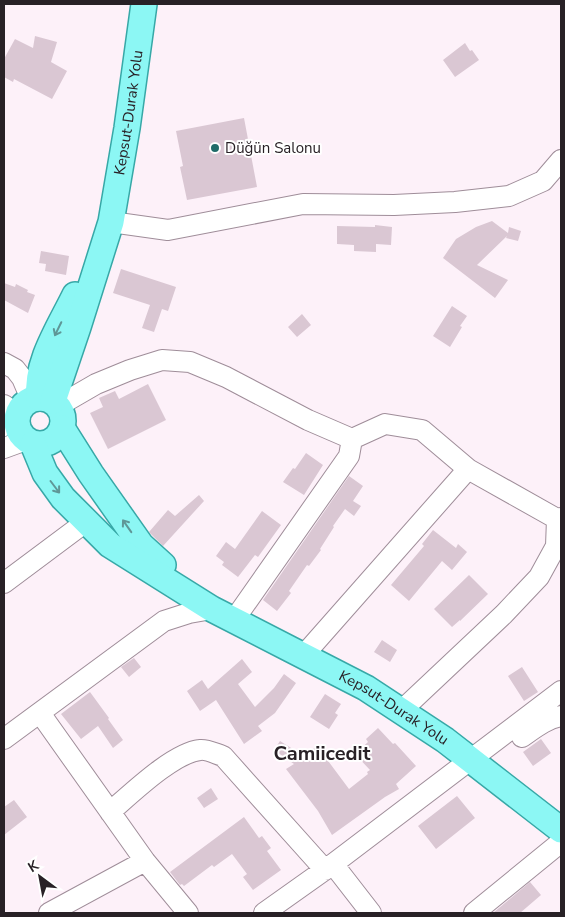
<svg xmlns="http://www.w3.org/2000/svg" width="565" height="917" viewBox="0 0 565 917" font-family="'Nunito Sans',sans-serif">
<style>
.building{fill:#dac7d3}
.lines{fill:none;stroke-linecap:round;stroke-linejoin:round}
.minor-casing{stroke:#9f8d99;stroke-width:22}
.major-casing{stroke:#37a8a7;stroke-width:28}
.minor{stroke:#fff;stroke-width:20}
.major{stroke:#8cf7f4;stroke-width:25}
.oneway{stroke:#5f9797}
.poi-dot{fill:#1f6b68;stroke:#fff;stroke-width:2}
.labels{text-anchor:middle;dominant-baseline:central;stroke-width:4;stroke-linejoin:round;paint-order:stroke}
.street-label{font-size:15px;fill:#282126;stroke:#fff}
.poi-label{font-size:15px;fill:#282126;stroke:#fff;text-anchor:start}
.district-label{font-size:20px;font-weight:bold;fill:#282126;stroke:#fff}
</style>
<rect width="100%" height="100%" fill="#fdf1f9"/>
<path class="building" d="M35,36l22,6 -6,20 16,9 -15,28 -38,-20 -1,3 -9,-5v-18l11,-20 18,9z
M465,43l5,8 2,-1 7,10 -24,17 -12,-17z
M244,118l13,69 -70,13 -7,-33 3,-1 -7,-35z
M492,221l16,12 1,-6 12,4 -3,10 -12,-3 1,-2 -30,29 31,15 -13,18 -52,-40 13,-19 20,-12z
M375,225l17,2 -1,18 -15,-1v8l-22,-1v-6l-17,-1v-18l38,1z
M41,251l28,5 -3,19 -21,-4 1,-7 -7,-1z
M121,269l55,18 -8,24 -6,-2 -8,23 -12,-4 8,-23 -37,-12z
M4,283l11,4 1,-3 12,6 -1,2 8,3 -7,18 -24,-13z
M452,306l15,10 -7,10 2,1 -12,20 -17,-11z
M302,314l9,11 -14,12 -9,-10z
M148,384l18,36 -58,29 -18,-36 13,-6 -4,-9 16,-7 4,8z
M306,453l17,12 -19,30 -21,-13 10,-14 2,1z
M349,476l14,10 -10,15 8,5 -7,10 -9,-7 -12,17 1,1 -14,22 1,1 -12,16 -2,-1 -18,26 2,2 -14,18 -14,-11z
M199,495l5,6 -41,45 -14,-14 19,-22 7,6z
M262,511l19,14 -23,32 -3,-2 -17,22 -16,-12 2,-3 -8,-6 10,-14 9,7z
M433,530l23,18 2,-4 9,8 -15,18 -10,-9 -33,40 -18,-16 33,-39 -2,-2z
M469,575l19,19 -28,27v-1l-8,7 -18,-18z
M382,640l15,10 -7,12 -16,-10z
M134,658l7,9 -12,10 -8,-10z
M242,659l10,13 -14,12 17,23 19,-19 10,-14 12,9 -21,30 -17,13 4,5 -18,13 -28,-44 -16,11 -13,-20 15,-11 6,9z
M522,667l16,25 -14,9 -16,-25z
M90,692l19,26 -1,1 15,21 -10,8 -15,-22 -17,13 -20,-25z
M325,694l16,10 -6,9 3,2 -9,14 -19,-12z
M378,728l15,16 2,-1 21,23 -20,18 3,5 -14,8 -53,38 -14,-24 -32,-42 8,-5 -20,-14 6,-9 24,15 13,-10 32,43 19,-15 -1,-2 3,-2 -15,-16 13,-12 -2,-3z
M541,739l10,14 -18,13 -10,-14z
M211,788l7,11 -14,9 -7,-10z
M457,796l18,22 -39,31 -18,-23z
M14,800l13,17 -23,18v-28z
M244,817l15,21 3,-2 9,12 -4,3 14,19 -28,20 -10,-13 4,-3 -15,-20 -18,13 -2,-2 -28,21 -2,-2 -2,1 -10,-13z
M530,882l11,13 -21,18h-27z"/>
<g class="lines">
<defs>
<path id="minor" d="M111,222l57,8 135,-26 91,1 61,-3 54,-6 34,-15 18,-21
M4,363l11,6 7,9 9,21
M4,405l13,9
M58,406l38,-22 34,-14 32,-10 28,2 36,15 82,43 44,19 33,-15 37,6 46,39 89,50 4,-1
M4,426l12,-4
M4,448l22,-8
M4,583l83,-62
M234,620l115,-164 3,-17
M303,656l165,-187
M401,711l103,-97 35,-37 17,-31 1,-27
M40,713l105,148 43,52
M522,737c13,-9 24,-18 39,-21
M4,739l160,-118 25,-8 23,-4
M110,812c21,-18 63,-59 90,-62 7,-1 16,4 23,6l102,114
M333,864l38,49
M49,913l96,-52
M264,913l69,-49 228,-173
M474,913l87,-71"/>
<g id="major">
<circle cx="40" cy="421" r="23"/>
<path d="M39,398c-4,-35 21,-72 36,-103"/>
<path id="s1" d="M53,401l25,-74 33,-105 16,-94 17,-124"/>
<path d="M62,428l29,46 50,71 22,20"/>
<path id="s2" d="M33,444l12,29 18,25 47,47 102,64 78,40 76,39 79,52 116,90"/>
</g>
</defs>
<use href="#minor" class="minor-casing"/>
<use href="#major" class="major-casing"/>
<use href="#minor" class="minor"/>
<use href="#major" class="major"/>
</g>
<defs><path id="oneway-shaft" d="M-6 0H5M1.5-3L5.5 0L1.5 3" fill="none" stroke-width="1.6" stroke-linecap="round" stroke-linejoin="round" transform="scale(1.25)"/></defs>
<g class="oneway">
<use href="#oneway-shaft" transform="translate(58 329) rotate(116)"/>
<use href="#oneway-shaft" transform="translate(55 487) rotate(53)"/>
<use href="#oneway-shaft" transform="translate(127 526) rotate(-125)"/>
</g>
<circle class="poi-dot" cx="215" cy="148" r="5"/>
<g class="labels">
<g class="street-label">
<text stroke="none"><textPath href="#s1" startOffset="299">Kepsut-Durak Yolu</textPath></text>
<text stroke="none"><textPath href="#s2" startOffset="456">Kepsut-Durak Yolu</textPath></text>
</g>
<g class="poi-label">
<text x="225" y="148">Düğün Salonu</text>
</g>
<g class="district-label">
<text x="322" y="753">Camiicedit</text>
</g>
</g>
<rect width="565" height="917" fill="none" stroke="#282126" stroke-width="10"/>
<g transform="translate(40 877) rotate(328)" stroke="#ffffff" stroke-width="4" paint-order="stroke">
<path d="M0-4L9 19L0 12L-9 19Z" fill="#282126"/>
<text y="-8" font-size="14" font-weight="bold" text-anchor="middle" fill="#282126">K</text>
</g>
</svg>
